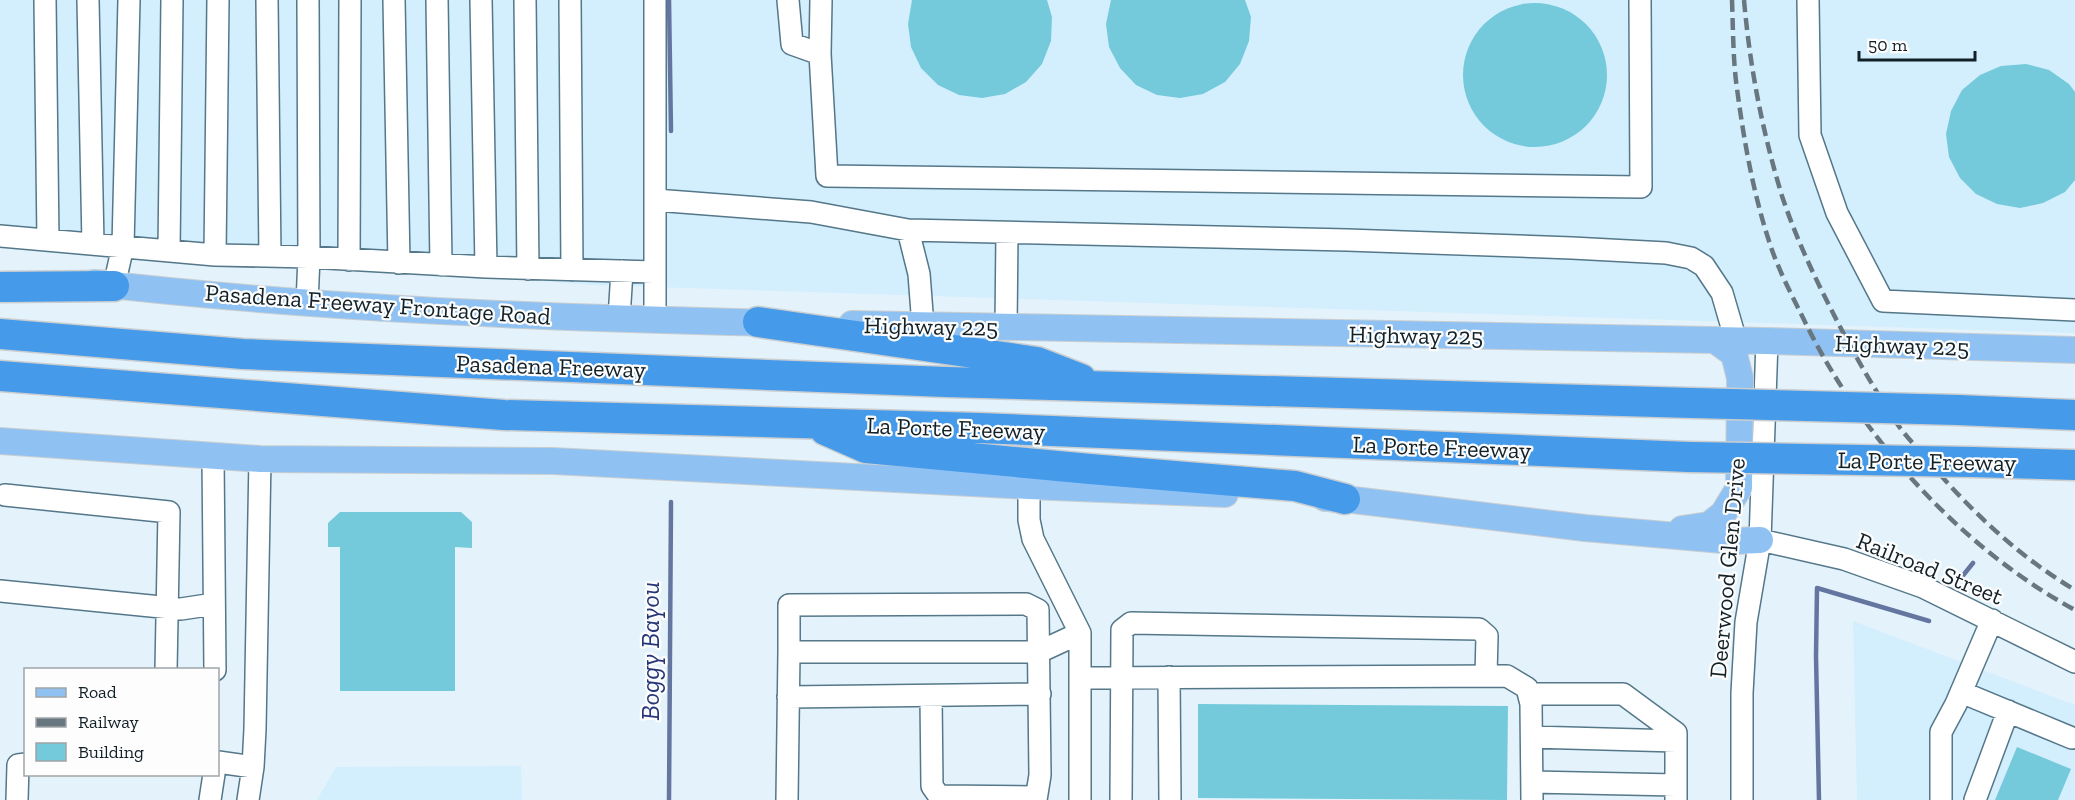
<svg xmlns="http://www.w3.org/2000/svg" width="2075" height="800" viewBox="0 0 2075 800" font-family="'Zilla Slab',serif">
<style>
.built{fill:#d3eefd}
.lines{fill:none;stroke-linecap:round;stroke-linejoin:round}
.stream{stroke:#6476a0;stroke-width:4.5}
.building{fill:#74cada}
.minor-casing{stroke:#547789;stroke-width:24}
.major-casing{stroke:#cbced0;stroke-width:28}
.highway-casing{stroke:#cbced0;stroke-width:33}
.minor{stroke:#fff;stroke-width:21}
.major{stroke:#8fc2f2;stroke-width:26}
.highway{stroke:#459aea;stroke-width:30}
.rail{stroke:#68777f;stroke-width:4.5;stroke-dasharray:12 6;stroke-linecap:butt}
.highway-bridge-casing{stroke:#cbced0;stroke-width:33;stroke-linecap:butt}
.highway-bridge{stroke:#459aea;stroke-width:30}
.labels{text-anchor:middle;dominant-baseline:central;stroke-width:4.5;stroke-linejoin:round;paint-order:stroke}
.street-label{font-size:24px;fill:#122128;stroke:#fdfdfd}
.water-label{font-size:26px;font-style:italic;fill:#263779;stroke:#fdfdfd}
</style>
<rect width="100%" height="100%" fill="#e4f3fb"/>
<path class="built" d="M0,0h2075v333l-1484,-48 -591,-46z
M1853,621l222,84v95h-218z
M521,766l1,34h-205l19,-33z"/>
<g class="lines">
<path class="stream" d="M669,0l2,131
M1961,578l12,-15
M669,800l2,-298
M1819,800l-3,-144 1,-68 112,33"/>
</g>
<path class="building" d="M912,0h135l5,17 -1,24 -9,23 -16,18 -21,12 -23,4 -23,-3 -21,-10 -17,-17 -10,-21 -3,-23z
M1111,0h134l6,17 -2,24 -9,23 -15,18 -22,12 -23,4 -23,-3 -21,-10 -16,-17 -11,-21 -3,-23z
M1463 75a72 72 0 1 1 144 0a72 72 0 1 1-144 0Z
M2026,64l23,6 20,14 6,8v88l-10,12 -22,11 -23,5 -23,-4 -21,-10 -16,-16 -11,-21 -3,-23 5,-23 11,-21 18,-15 21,-9z
M340,512h121l11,10v26l-17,-1v144h-115v-144h-12v-24z
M1198,704l310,2 -1,94 -309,-2z
M2017,747l54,22 -13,31h-63z"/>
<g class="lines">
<defs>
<path id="minor" d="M45,0l3,240
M88,0l5,244
M267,0l3,256
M394,0l5,263
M437,0l4,265
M481,0l5,267
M525,0l3,269
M570,0l2,270
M655,0v320
M788,0l4,44 28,10
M821,0l-1,54 7,122 814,11 -1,-187
M1808,0l2,135 27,78 46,88 192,9
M655,200l156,12 97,18 11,44 4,52
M908,230l439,10 225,8 94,5 25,5 13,8 18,27 14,48
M0,236l215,19 94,2 177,10 168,5
M169,251l3,-251
M215,255l3,-255
M349,260l1,-260
M114,286l9,-40 6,-246
M307,303l2,-46 -1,-257
M619,318l3,-47
M1006,327l1,-94
M213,457l2,213
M1029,486v34l4,19 47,94v167
M5,495l164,17 -3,158
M1760,540l84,19 79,28 152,75
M0,591l181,18 33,-5
M1169,677l1,123
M1080,678l427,-2 20,12 4,16 1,96
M1961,692l111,46
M1529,694h94l53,39v67
M931,696l1,90 7,10 97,1
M788,697l252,-3
M1532,737l144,4
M218,762l35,5
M1532,782l144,3
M17,800l1,-35 8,-1
M210,800l4,-26
M248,800l5,-33 2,-38 5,-270
M787,800l2,-148
M1036,800l4,-25 -2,-165 -12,-6 -237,1v47h250l41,-19
M1121,800l1,-170 9,-7 348,6 8,7 -1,40
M1742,800v-107l4,-71 14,-82 7,-199
M1941,800v-68l15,-28 36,-84
M1975,800l33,-89"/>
<path id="major" d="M94,283c227,26 457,35 685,40
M852,324l915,17 308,9
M0,441l260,18 293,2 476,25 196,8
M1325,498l20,1 240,29 149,13 26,-1
M1682,529l27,-4 14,-11 16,-26 1,-110 -6,-24 -18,-13"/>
<path id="highway" d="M0,287l114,-1
M758,322l279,40 44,17
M0,334l243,20 703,28 747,21
M0,376l504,39 475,13 710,29
M1958,410l117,5
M825,430l41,18 224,21 205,17 50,13
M1972,462l103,3"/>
</defs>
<use href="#minor" class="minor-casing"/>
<use href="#major" class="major-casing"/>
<use href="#highway" class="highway-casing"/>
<use href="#minor" class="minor"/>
<use href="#major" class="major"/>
<use href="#highway" class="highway"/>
<path class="rail" d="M1732,0c1,27 1,55 4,81 7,54 16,108 33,160 9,29 24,56 37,83 57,115 155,224 269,286
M1744,0c6,68 18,130 38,196 13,39 30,76 49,113 19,38 40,75 63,110 8,13 19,24 29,36 44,52 93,100 152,135"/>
<defs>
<path id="highway-bridge" d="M1693,403l265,7
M1689,457l283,5"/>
</defs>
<use href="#highway-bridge" class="highway-bridge-casing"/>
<use href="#highway-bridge" class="highway-bridge"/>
</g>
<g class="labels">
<g class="street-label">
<text transform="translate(378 304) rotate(4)">Pasadena Freeway Frontage Road</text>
<text transform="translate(931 326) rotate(1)">Highway 225</text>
<text transform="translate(1416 335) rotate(1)">Highway 225</text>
<text transform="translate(1902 345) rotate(2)">Highway 225</text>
<text transform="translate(551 366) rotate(2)">Pasadena Freeway</text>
<text transform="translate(956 428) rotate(2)">La Porte Freeway</text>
<text transform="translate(1442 447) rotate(2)">La Porte Freeway</text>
<text transform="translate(1927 461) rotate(1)">La Porte Freeway</text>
<text transform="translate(1727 568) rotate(-85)">Deerwood Glen Drive</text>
<text transform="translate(1930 568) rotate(22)">Railroad Street</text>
</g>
<g class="water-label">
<text transform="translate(650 651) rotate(-90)">Boggy Bayou</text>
</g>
</g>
<rect x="24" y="668" width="195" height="108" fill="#fdfdfd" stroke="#9fa5a8" stroke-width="1.5"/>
<rect x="36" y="688" width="30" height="9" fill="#8fc2f2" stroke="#9fa5a8" stroke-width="1.5"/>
<text x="78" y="698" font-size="18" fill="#122128">Road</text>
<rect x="36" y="718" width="30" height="9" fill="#68777f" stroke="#9fa5a8" stroke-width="1.5"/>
<text x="78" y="728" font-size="18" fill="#122128">Railway</text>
<rect x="36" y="743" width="30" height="18" fill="#74cada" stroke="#9fa5a8" stroke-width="1.5"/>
<text x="78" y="758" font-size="18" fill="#122128">Building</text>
<path d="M1859 51v9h116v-9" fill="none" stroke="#122128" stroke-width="3"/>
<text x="1868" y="51" font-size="18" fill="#122128" stroke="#fdfdfd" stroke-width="4.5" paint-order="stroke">50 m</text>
</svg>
